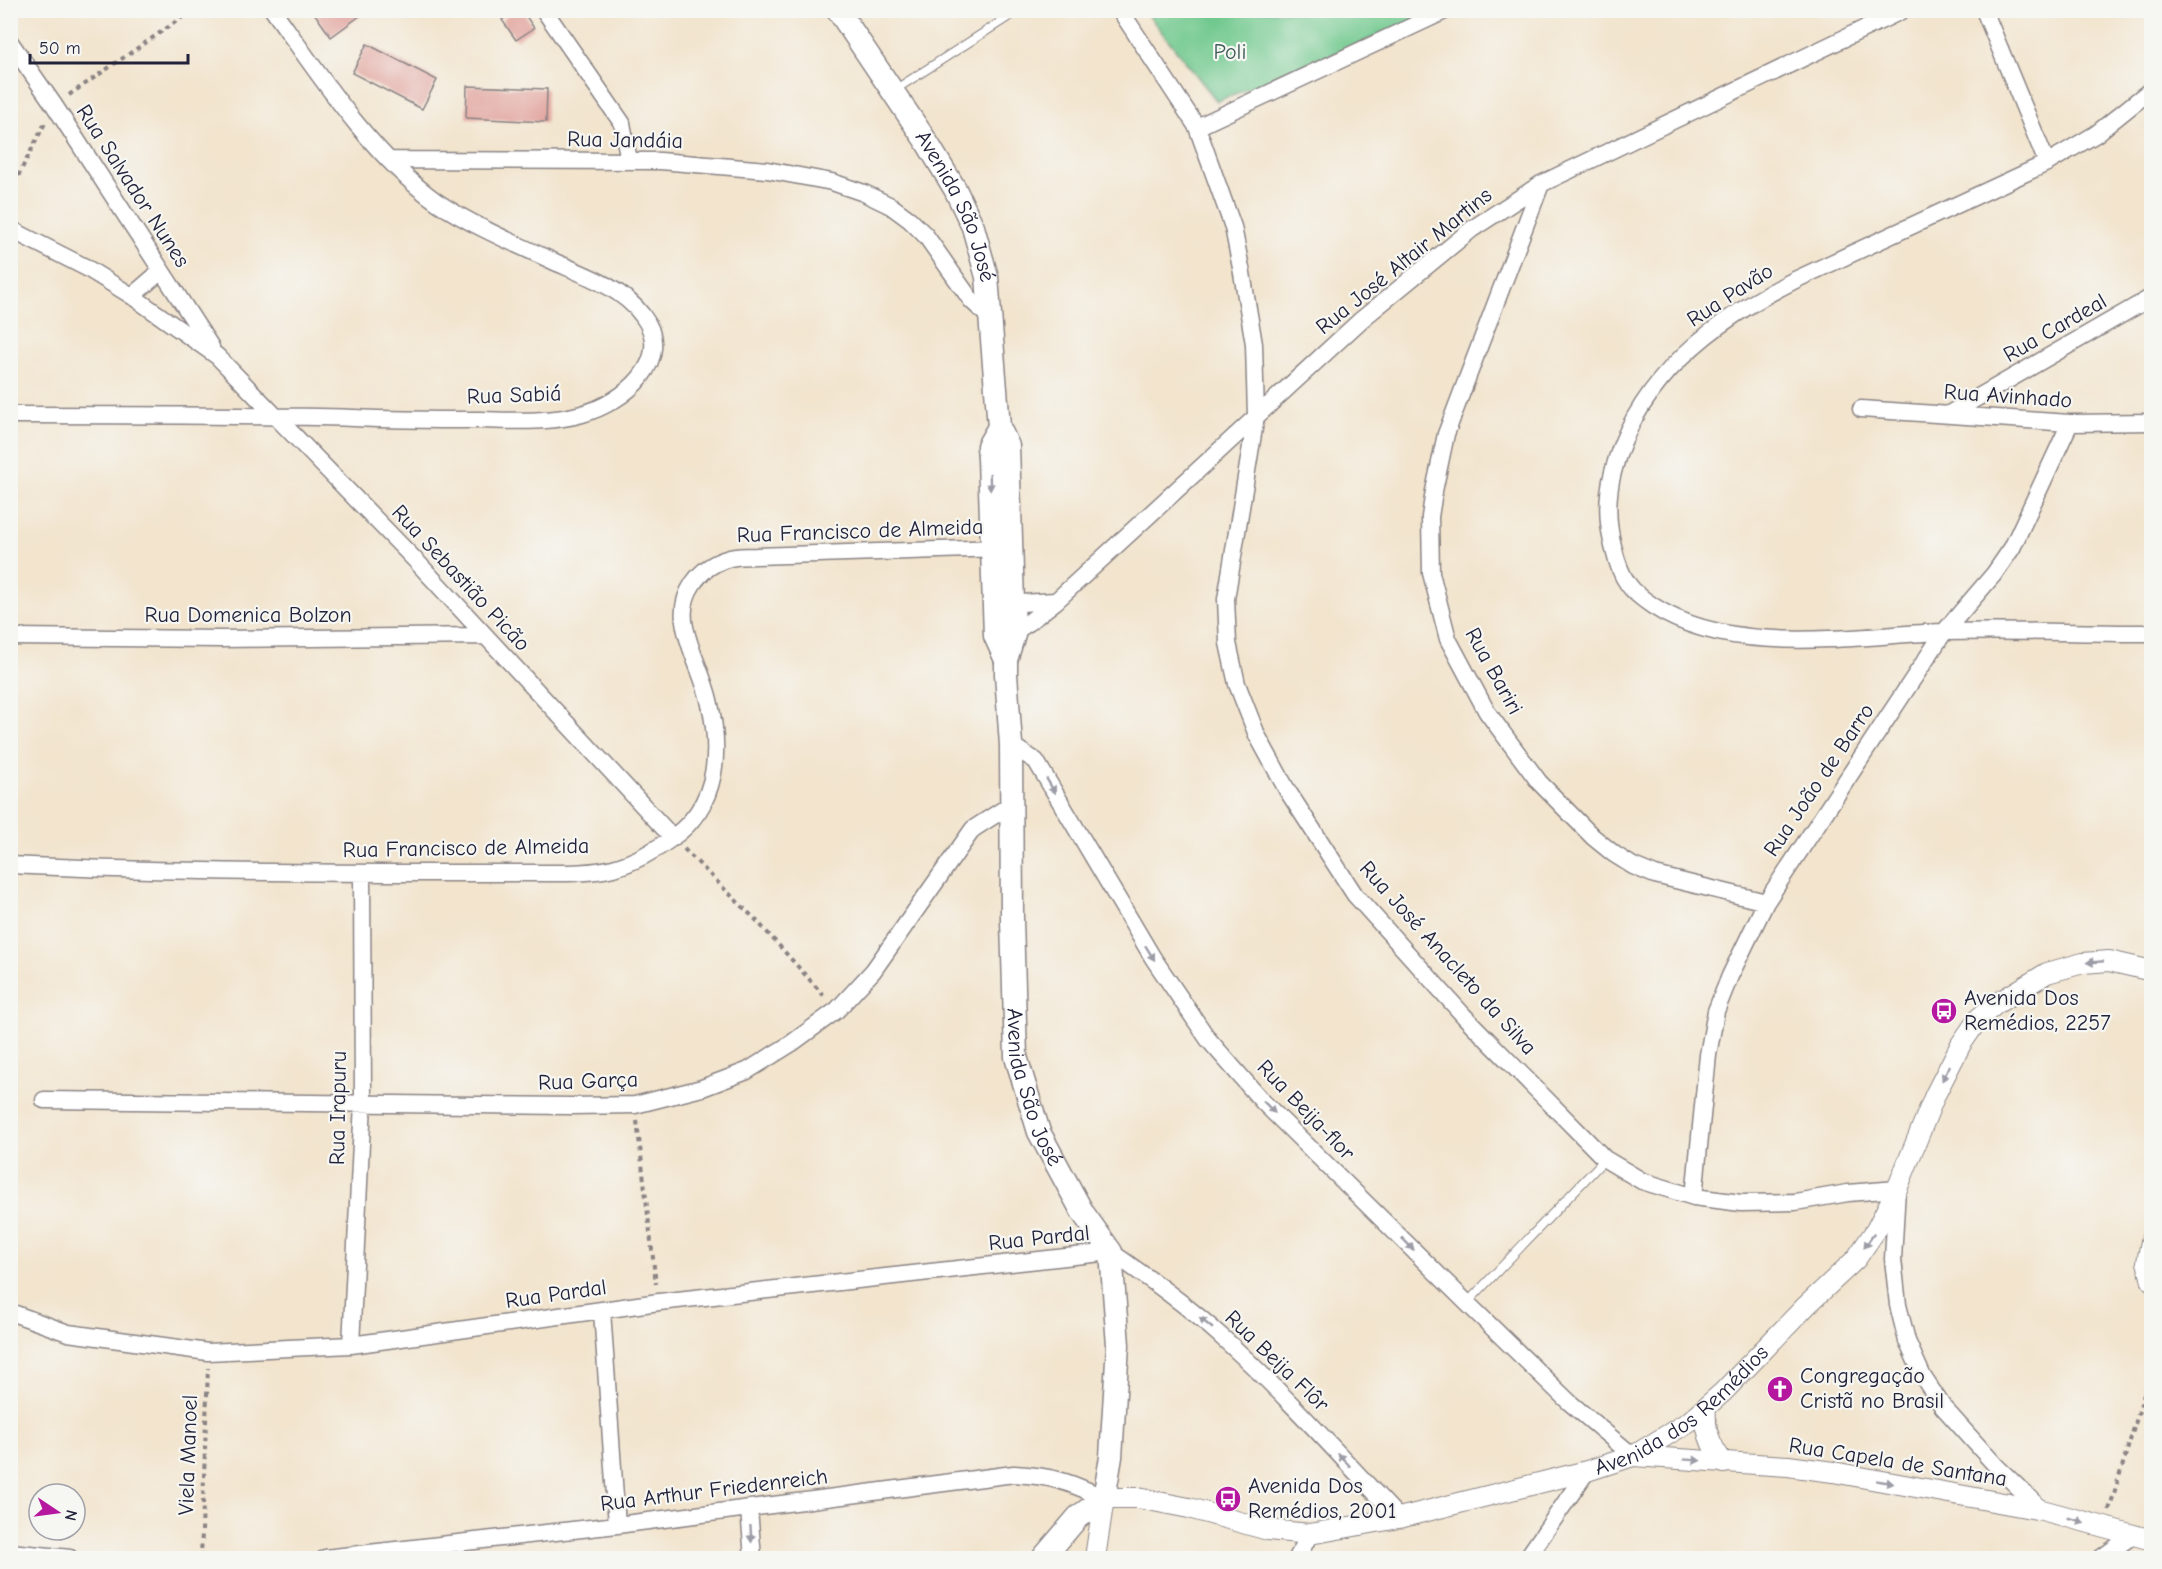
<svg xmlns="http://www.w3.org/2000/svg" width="2162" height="1569" viewBox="0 0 2162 1569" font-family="'Comic Neue',sans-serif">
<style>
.green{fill:#72c98f;stroke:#4a7665;stroke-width:1.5}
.building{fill:#df9791}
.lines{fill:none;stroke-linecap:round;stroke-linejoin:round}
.service-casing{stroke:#8a8384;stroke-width:10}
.minor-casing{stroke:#8a8384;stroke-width:19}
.tertiary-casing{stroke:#8a8384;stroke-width:22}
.secondary-casing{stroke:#8a8384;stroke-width:25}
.path{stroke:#8a8384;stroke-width:4;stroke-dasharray:4.5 4.5;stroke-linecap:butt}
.service{stroke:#fff;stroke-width:8}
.minor{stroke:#fff;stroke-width:16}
.tertiary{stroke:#fff;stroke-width:20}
.secondary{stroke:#fff;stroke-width:22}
.oneway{fill:#9c9ca7}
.labels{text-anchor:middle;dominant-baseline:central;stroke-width:4.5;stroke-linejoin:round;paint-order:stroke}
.park-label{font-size:22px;fill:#3e5c58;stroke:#f6f6f2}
.street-label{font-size:22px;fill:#22223b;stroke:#f6f6f2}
.poi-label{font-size:22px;fill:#22223b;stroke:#f6f6f2;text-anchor:start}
</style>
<rect width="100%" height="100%" fill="#f6f6f2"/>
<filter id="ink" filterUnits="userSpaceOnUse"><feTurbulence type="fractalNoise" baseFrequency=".0167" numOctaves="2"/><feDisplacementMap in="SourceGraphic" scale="12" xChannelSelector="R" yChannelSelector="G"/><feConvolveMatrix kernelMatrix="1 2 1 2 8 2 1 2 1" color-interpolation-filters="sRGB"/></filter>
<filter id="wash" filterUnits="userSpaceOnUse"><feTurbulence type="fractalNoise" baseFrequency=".008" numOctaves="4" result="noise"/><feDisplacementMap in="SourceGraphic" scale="24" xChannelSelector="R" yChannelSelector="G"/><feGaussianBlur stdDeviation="1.35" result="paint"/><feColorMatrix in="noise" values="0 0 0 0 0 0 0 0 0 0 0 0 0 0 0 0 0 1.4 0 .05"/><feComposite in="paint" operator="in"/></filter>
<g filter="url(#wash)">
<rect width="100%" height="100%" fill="#f2e4cd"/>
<path class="green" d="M1145,11h295l-223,90z"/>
<g id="blocks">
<path class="building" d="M312,10h56l-37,27z
M515,10h7l12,18 -18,12 -14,-20z
M367,44l70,36 -15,29 -70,-36z
M467,86l80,3 -1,33 -80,-4z"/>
</g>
</g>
<g filter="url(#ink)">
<use href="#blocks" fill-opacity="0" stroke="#8a8384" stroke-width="1.5"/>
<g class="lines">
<defs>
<path id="service" d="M893,91l126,-81
M1467,1303l138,-144"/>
<path id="minor" d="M544,10l78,113 7,38
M1120,10l77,117 36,100 9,46 12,71 2,72 -30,183 2,44 9,41 20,51 30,55 68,105 109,121 141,143 37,22 52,16 47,6 54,-1 53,-9 49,-4 -4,70 5,46 9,36 16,36 20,30 54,60 45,43
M1984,10l63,153
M10,42l44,63 157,242
M2152,89l-56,45 -49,29 -250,116c-81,40 -161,101 -184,193 -6,23 -6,50 0,74 3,13 7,27 15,38 6,9 16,16 25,22 78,51 199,30 288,26 70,-2 141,1 211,1
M1197,127l250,-117
M390,160l270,1 107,9 65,12 32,11 27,13 19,14 16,16 45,64 20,19
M1541,184l-95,250 -12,57 -4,26 1,56 17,66 39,73 52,70 54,55 21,17 19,12 22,9 111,27
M10,229l75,38 47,29 85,60 201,207 255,275
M132,296l29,-25
M1861,409l209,14 82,-1
M1949,414l203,-117
M10,415c115,0 229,0 344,3 42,2 84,2 126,2 34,1 70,3 102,-6 41,-11 95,-54 60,-99 -20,-27 -57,-40 -87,-53 -39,-18 -82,-36 -118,-60 -65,-46 -118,-127 -164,-192
M1003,604l52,-3
M1006,635c11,-1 39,-26 50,-34l305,-281 111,-91 69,-45 362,-174
M10,637l211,2 264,-3
M1011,745l25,16 117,197 55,81 55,63 204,201 102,99 64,54
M10,865c143,7 287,8 430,8 32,0 64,0 97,0 24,0 52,1 76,-5 20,-5 43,-18 59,-30 47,-33 49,-88 37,-138 -6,-25 -19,-48 -24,-73 -7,-33 14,-61 45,-69 8,-2 18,-2 26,-2l245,-8
M44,1100l527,6 64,-1 67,-17 45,-17 45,-28 45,-33 36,-39 100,-142 39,-25
M1694,1197l14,-142 8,-44 14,-35 36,-74 178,-270 50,-58 18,-26 58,-125
M602,1311l15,214
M10,1312l58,21 140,19 143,-7 308,-43 452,-50c39,27 77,54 112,86 62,56 118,119 176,180
M351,1345l12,-242 -1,-230
M749,1509l4,49
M10,1552l60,6
M325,1558l292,-33 397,-51c39,2 55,8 90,24
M1297,1558l13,-24
M1527,1558l60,-87
M2101,1558l31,-22"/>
<g id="tertiary">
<path d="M2152,1237l-5,25 5,19"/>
<path d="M1706,1407c-2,22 4,39 18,56"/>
<path d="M1633,1456l155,10 45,6 209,38 110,30"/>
<path id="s1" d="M1095,1558l9,-60h34l51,10 79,22 42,4 89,-16 188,-47 46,-15 57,-35 33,-29 83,-86 50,-47 20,-29 21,-41 38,-94 26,-51 18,-26 17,-14 51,-31 36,-10 26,-2 43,10"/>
</g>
<g id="secondary">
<path id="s2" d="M838,10l88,131 29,48 18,38 14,50 12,150 9,19 6,188 -8,26v14l5,71 1,175 4,137 23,75 44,81 28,39 7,93 -7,112 -7,41 -26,19 -35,41"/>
<path d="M999,427l-11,19 1,13 6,177 11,24"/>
</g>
</defs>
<use href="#service" class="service-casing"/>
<use href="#minor" class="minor-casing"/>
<use href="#tertiary" class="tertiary-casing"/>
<use href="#secondary" class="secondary-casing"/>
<path class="path" d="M69,95l124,-85
M10,192l35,-69
M684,849l73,72 69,77
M637,1121l19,163
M2109,1510l43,-142
M201,1558l7,-190"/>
<use href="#service" class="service"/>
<use href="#minor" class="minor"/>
<use href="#tertiary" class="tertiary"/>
<use href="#secondary" class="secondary"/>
</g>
<defs><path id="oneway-solid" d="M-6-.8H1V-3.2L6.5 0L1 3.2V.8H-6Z" transform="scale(1.5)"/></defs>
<g class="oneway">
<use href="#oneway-solid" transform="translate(990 482) rotate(88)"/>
<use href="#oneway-solid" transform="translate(1051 786) rotate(59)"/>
<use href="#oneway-solid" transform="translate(1150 953) rotate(58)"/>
<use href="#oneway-solid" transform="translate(2095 962) rotate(175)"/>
<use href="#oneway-solid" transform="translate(1946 1073) rotate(117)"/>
<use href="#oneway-solid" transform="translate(1269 1107) rotate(45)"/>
<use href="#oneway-solid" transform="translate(1869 1241) rotate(125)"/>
<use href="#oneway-solid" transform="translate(1408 1244) rotate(45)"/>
<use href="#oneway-solid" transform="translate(1206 1323) rotate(-140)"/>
<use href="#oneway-solid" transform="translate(1344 1460) rotate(-134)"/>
<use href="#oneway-solid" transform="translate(1692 1460) rotate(4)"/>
<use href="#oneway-solid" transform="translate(1885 1482) rotate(10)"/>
<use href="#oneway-solid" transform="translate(2076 1520) rotate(16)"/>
<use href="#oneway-solid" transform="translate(751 1534) rotate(86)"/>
</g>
</g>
<defs>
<symbol id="bus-disc" viewBox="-11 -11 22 22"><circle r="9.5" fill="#b5179e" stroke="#f6f6f2"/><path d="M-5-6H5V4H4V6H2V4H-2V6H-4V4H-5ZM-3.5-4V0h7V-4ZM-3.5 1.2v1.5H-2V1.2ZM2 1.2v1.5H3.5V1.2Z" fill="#fff"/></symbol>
<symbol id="church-disc" viewBox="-11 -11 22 22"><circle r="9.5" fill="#b5179e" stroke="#f6f6f2"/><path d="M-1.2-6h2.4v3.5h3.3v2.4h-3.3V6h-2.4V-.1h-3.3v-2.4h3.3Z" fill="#fff"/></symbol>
</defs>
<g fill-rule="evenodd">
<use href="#bus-disc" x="1929" y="996" width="30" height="30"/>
<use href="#church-disc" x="1765" y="1374" width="30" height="30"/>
<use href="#bus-disc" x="1213" y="1484" width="30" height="30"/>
</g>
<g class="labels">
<g class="park-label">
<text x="1230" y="52">Poli</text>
</g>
<g class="street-label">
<text transform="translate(625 140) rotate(1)">Rua Jandáia</text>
<text transform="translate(133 186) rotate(57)">Rua Salvador Nunes</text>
<text stroke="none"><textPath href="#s2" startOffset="230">Avenida São José</textPath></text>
<text transform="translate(1404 261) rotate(-39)">Rua José Altair Martins</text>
<text transform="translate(1730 295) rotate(-33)">Rua Pavão</text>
<text transform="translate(2055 328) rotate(-30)">Rua Cardeal</text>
<text transform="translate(514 395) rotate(-2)">Rua Sabiá</text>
<text transform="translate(2008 396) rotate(4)">Rua Avinhado</text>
<text transform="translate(860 531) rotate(-2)">Rua Francisco de Almeida</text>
<text transform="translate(461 578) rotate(47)">Rua Sebastião Picão</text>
<text x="248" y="615">Rua Domenica Bolzon</text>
<text transform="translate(1494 671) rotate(61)">Rua Bariri</text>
<text transform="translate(1819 780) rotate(-56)">Rua João de Barro</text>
<text transform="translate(466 848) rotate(-1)">Rua Francisco de Almeida</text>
<text transform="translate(1448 958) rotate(48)">Rua José Anacleto da Silva</text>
<text transform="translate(588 1081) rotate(-2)">Rua Garça</text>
<text stroke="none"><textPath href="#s2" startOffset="1125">Avenida São José</textPath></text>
<text transform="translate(338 1108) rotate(-89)">Rua Irapuru</text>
<text transform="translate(1306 1110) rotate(46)">Rua Beija-flor</text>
<text transform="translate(1039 1238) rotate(-6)">Rua Pardal</text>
<text transform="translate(556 1294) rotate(-8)">Rua Pardal</text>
<text transform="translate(1277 1361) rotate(44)">Rua Beija Flôr</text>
<text stroke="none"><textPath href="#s1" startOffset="669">Avenida dos Remédios</textPath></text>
<text transform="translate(188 1455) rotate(-88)">Viela Manoel</text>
<text transform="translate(1898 1462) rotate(9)">Rua Capela de Santana</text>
<text transform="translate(714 1490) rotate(-7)">Rua Arthur Friedenreich</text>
</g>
<g class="poi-label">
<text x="1964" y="998">Avenida Dos<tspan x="1964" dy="25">Remédios, 2257</tspan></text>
<text x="1800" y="1376">Congregação<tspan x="1800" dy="25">Cristã no Brasil</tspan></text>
<text x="1248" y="1486">Avenida Dos<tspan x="1248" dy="25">Remédios, 2001</tspan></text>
</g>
</g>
<rect width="2162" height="1569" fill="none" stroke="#f6f6f2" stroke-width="36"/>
<g transform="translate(57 1512) rotate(103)"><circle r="28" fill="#f6f6f2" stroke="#a1a1a9" stroke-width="1.5"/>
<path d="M0-4.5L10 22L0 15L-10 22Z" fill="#b5179e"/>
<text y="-9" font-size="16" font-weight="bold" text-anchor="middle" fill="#22223b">N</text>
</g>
<path d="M30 54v9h158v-9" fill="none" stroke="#22223b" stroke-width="3"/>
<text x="39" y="54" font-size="18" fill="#22223b" stroke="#f6f6f2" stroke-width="4.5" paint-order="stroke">50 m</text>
</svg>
